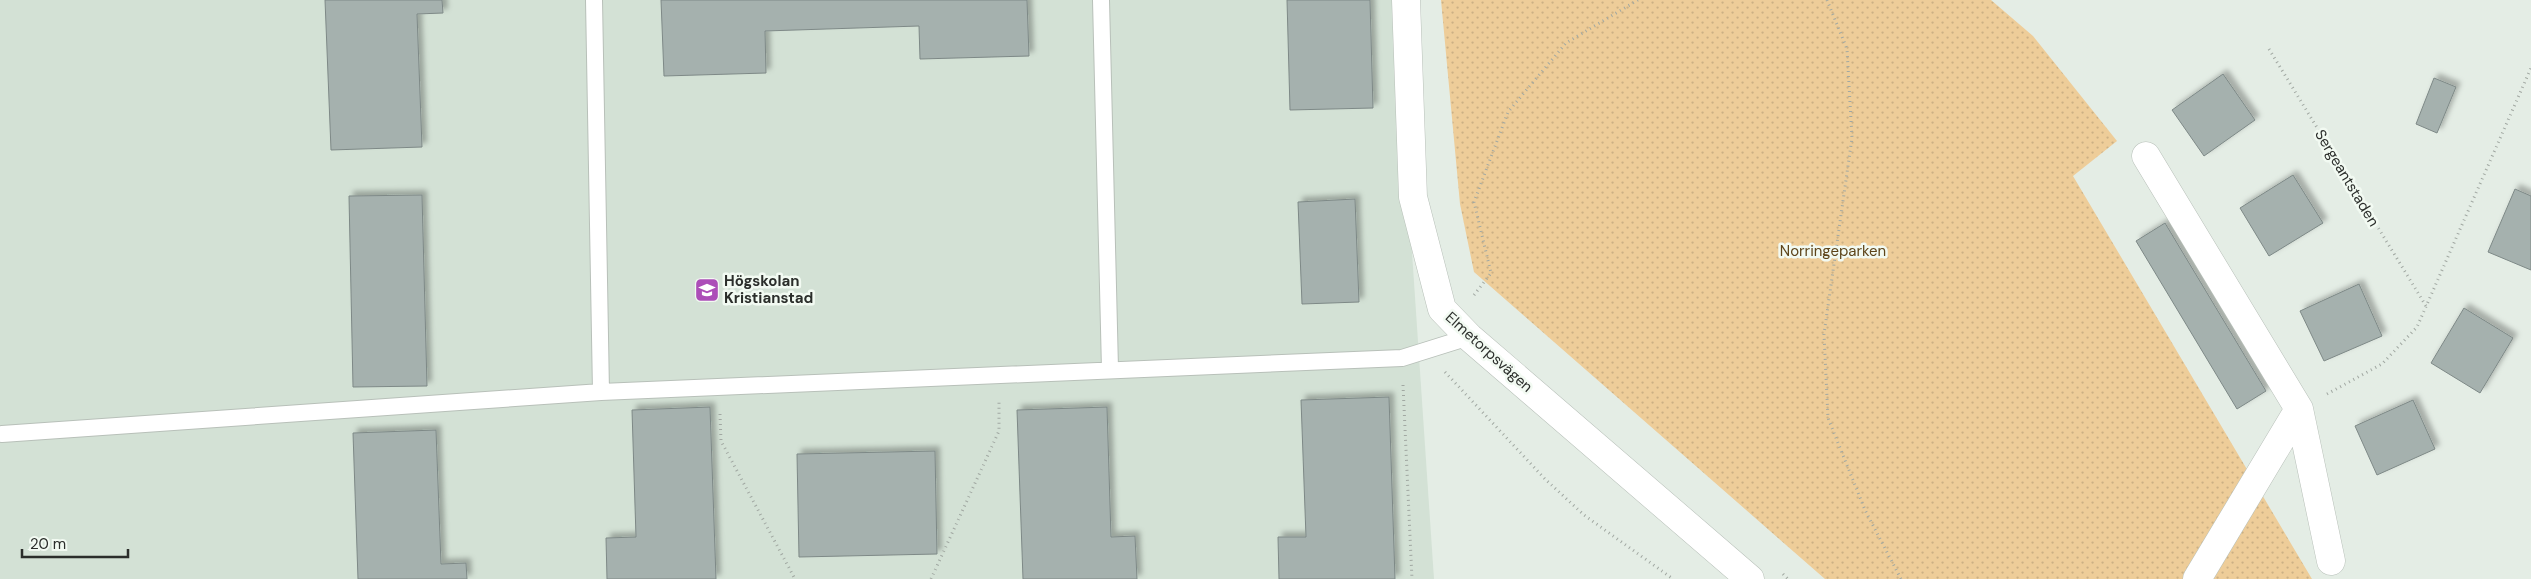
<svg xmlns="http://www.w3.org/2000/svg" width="2531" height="579" viewBox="0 0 2531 579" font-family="'DM Sans',sans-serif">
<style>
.built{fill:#d3e1d5}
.grass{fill:url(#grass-dots)}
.building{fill:#a5b1ae;stroke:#7e8987;filter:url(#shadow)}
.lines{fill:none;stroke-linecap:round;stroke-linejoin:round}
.lane-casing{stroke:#b8c0b9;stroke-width:18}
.street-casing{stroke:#b8c0b9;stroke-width:29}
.path{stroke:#a1a8a2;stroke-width:3;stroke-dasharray:1 4;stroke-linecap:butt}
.lane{stroke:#fff;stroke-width:16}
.street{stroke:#fff;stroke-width:28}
.labels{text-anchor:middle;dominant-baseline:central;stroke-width:5;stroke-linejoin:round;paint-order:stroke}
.street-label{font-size:15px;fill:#2b2e2b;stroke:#f2faf2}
.park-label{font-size:15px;fill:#5e451a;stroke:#f2faf2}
.poi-label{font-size:15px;font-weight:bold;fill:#2b2e2b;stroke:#f2faf2;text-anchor:start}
</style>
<defs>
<pattern id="grass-dots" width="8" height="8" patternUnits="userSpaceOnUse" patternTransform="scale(1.25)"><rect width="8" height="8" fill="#eecd99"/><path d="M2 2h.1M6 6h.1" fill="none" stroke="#ccb084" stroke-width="1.8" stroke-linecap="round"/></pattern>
<filter id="shadow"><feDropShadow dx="4.5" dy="-4.5" stdDeviation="2.5" flood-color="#0004"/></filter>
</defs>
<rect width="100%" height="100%" fill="#e4ede5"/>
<path class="built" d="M0,0h1395l39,579h-1434z"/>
<path class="grass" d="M1441,0h550l42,36 84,105 -44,35 239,403h-487l-351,-307 -14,-68z"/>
<path class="building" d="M325,0h117l1,13 -26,1 5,133 -91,3z
M661,0h366l2,56 -109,3 -1,-33 -154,5 1,42 -102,3z
M1287,0h83l3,108 -83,2z
M2223,74l32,46 -51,36 -32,-46z
M2434,78l22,9 -19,46 -21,-9z
M2293,175l30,48 -54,33 -29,-48z
M2515,189l16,7v74l-43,-18z
M422,195l5,191 -74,1 -4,-191z
M1355,199l4,103 -57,2 -4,-102z
M2165,223l101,168 -29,18 -101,-168z
M2359,284l23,52 -58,25 -24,-50z
M2464,308l49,30 -33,55 -49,-30z
M1389,397l6,182h-116l-1,-42h28l-5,-137z
M2413,400l22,49 -58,26 -22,-49z
M710,407l6,172h-109l-1,-41 30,-1 -4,-127z
M1107,407l4,130 24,-1 2,43h-114l-6,-169z
M436,430l5,134 25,-1 1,16h-109l-5,-146z
M935,451l2,103 -138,3 -2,-103z"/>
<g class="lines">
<defs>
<path id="lane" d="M594,0l7,392
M1101,0l9,369
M2,434l599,-42 801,-34 67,-21"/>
<path id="street" d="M1406,0l7,197 29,112 27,28 281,242
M2146,156l153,253 32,152
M2197,579l102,-170"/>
</defs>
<use href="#lane" class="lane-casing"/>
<use href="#street" class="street-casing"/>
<path class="path" d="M1827,0l20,49 5,89 -28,196 4,84 37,92 36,69
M2269,49l157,257
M1474,295l17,-22 -17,-71 34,-90 58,-69 72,-43
M1445,372l100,107 39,36 89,64
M1403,385l9,194
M2327,394l55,-30 35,-37 114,-259
M720,414l1,27 74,138
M1783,574l5,5
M931,579l68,-148v-29"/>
<use href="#lane" class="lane"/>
<use href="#street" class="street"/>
</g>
<defs>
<symbol id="university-square" viewBox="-11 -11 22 22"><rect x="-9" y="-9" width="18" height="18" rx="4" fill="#ac4eb8" stroke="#f2faf2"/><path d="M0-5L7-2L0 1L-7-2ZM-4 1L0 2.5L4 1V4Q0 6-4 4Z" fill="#fff"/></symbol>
</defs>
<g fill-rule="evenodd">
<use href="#university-square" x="693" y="276" width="28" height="28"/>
</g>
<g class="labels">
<g class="street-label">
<text transform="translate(2347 178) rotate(59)">Sergeantstaden</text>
<text transform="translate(1489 352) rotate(42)">Elmetorpsvägen</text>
</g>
<g class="park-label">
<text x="1833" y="251">Norringeparken</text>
</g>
<g class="poi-label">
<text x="724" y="281">Högskolan<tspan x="724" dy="17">Kristianstad</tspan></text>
</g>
</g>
<path d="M22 549v8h106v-8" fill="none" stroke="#2b2e2b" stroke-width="2.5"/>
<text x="30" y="549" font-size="15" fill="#2b2e2b" stroke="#f2faf2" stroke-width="4" paint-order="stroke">20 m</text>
</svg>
